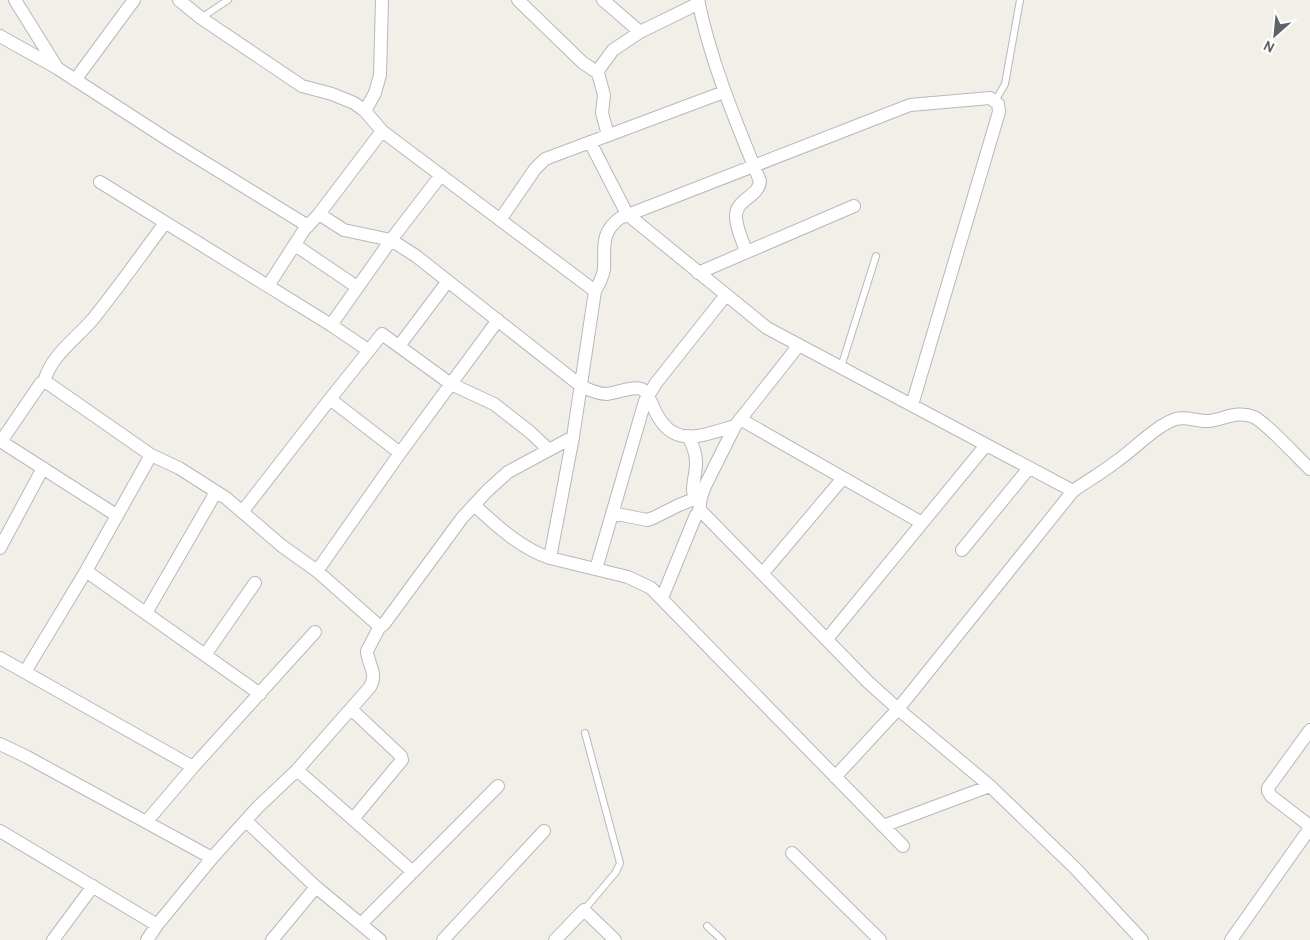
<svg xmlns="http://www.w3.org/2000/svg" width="1310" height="940" viewBox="0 0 1310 940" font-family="Overpass,sans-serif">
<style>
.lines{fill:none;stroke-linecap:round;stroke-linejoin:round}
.lane-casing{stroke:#b5b8bc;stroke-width:8}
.street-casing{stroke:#b5b8bc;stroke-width:14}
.lane{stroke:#fff;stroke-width:6}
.street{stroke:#fff;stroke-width:12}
</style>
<rect width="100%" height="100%" fill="#f1efe8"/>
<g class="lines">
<defs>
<path id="lane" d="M201,18l27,-18
M995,101l10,-17 15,-84
M841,367l35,-111
M584,910l32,-38 4,-9 -35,-130
M707,926l15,14"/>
<path id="street" d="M15,0l41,66
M179,0l22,18 101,68 30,8 22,9 11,8 17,20 213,160 -22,146 -23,121 78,19 23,11 252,258
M518,0l64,62 16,11
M603,0l37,32 59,-29
M698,0c13,63 38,122 62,181 -1,16 -25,18 -24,36 0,11 7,24 10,35
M0,36l57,32 113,73 138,85
M75,80l59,-80
M365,111l10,-18 5,-18 2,-75
M608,135l-6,-22 2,-18 -6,-22 1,-4 14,-19 27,-18
M590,142l37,72 140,114 306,163 -175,218 92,77 85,82 67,72
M100,182l231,143 37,25
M319,214l25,16 47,10 25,16 165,130c8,4 17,8 26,8 9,-1 26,-8 34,-5 6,2 8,10 11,15 18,46 45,33 83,22
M500,220l35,-51 10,-10 179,-67
M295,245l62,42
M698,273l156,-67
M268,286l36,-56 15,-16 63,-83
M595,291c4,-7 8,-14 9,-22 1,-22 -4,-36 16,-51l290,-113 80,-7 8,6 1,8 -87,293
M331,325l60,-85 50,-65
M399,346l49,-65
M44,382c7,-27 32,-43 49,-63 25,-31 48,-64 72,-96
M330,399l52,-65 69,50 43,20 36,28 19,18
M740,419l182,104
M688,436c5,9 8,16 8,26 1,14 -9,31 3,41
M1073,491c14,-10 30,-19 44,-30 16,-11 41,-37 59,-42 11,-3 22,3 33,2 16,-2 28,-11 45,-4 15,8 42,39 56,52
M474,505c22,20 47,44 76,53
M242,512l88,-113 70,54
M699,512l2,-15 4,-11 30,-60 64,-81
M612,513l35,7 6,-2 26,-13 15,-6
M116,515l-111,-71 -2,-3 1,-4 37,-54 3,-1 5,2 102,71 28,13 47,30 56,48 35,25 61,54 1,3 -12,23c1,14 11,22 3,36l-73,83 -40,38 -45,50 -55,67 -10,15
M0,548l43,-80
M962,550l67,-82
M596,569l49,-168 11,-18 70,-88
M86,571l174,123
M317,571l83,-118 98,-133
M763,573l80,-95
M662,598l34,-83 3,-3h3l166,170 30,27 -63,68
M146,613l70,-121
M379,628l5,-4 78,-106 25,-27 21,-19 65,-35
M827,639l159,-194
M205,655l50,-72
M0,658l193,109
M25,672l61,-101 65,-116
M351,709l50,47 1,4 -49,59
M1310,730l-42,58v3l3,5 39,30
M0,744l27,13 185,101
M297,770l116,102
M147,821l46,-54 122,-135
M246,821l70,66 64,53
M883,826l107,-40
M0,831l157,94
M792,853l88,87
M361,924l137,-138
M53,940l40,-54
M272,940l44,-53
M443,940l101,-109
M555,940l29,-30 31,30
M1231,940l79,-112"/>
</defs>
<use href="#lane" class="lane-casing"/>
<use href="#street" class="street-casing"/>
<use href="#lane" class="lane"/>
<use href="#street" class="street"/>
</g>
<g transform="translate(1275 35) rotate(207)" stroke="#ffffff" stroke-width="4" paint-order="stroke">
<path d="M0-4L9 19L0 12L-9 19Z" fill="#5f6368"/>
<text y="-8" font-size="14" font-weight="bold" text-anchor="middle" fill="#5f6368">N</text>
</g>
</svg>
